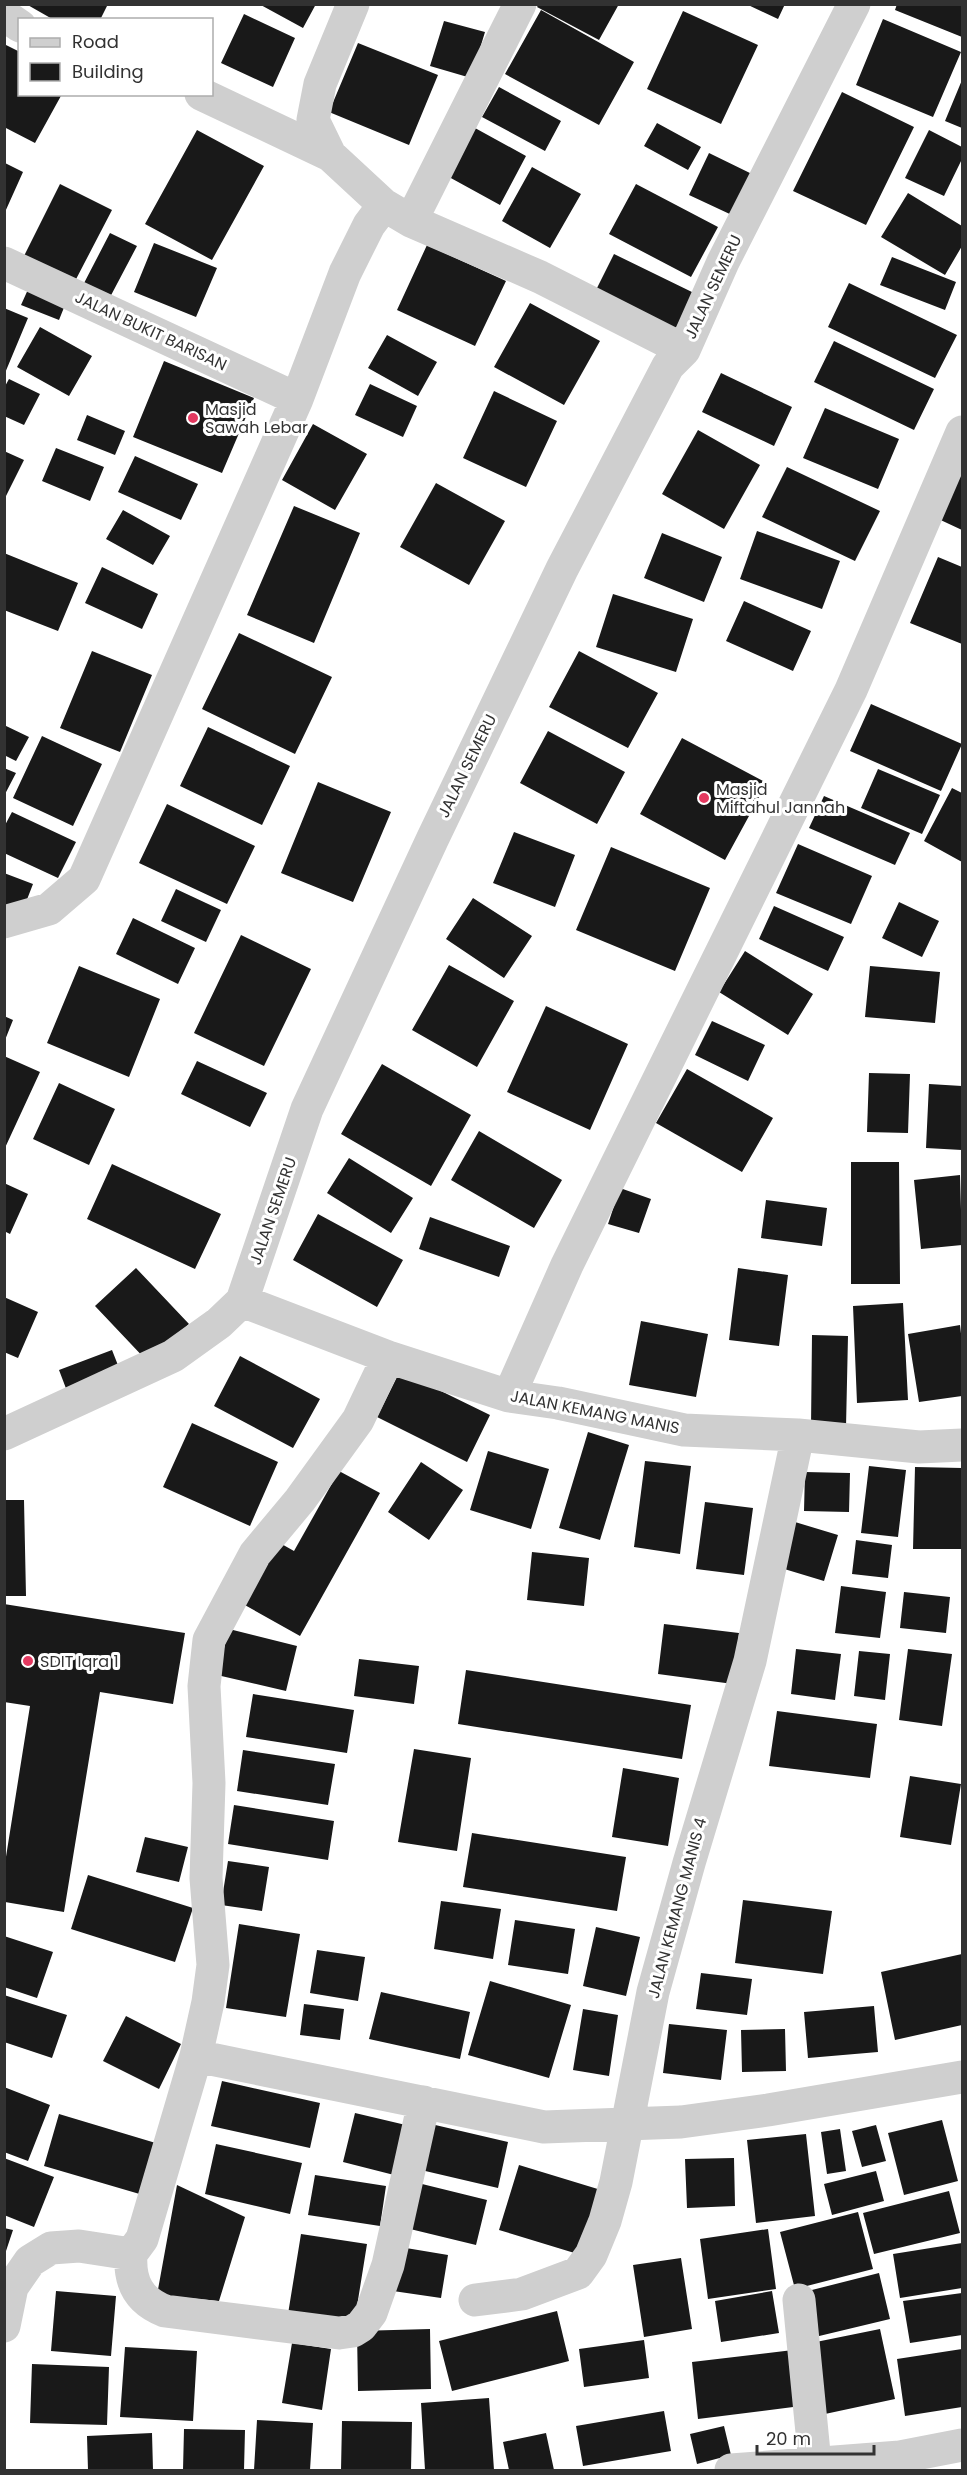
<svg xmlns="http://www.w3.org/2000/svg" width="967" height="2475" viewBox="0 0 967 2475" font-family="Poppins,sans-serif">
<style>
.building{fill:#191919}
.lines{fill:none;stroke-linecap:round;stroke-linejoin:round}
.street{stroke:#cfcfcf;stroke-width:33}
.poi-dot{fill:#e43960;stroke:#fff;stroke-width:2}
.labels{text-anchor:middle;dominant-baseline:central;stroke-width:6;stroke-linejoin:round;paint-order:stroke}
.street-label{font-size:16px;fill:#323232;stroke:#fff}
.poi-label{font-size:16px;fill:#323232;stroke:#fff;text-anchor:start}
</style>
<rect width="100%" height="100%" fill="#fff"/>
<path class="building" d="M26,4h82l-8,16h-46z
M259,4h57l-13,24z
M539,4h80l-20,36 -62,-33z
M746,4h39l-7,15z
M897,4h65v33l-67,-27z
M541,10l93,52 -35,63 -94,-51z
M683,11l75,34 -37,79 -74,-35z
M244,14l51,24 -22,49 -52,-24z
M883,19l78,33 -28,65 -77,-32z
M444,21l41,11 -14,46 -41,-12z
M358,43l80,32 -29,70 -80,-33z
M4,44l16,8v42h42l-27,49 -31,-16z
M962,80v48l-17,-7z
M499,87l62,34 -16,30 -63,-34z
M842,92l72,35 -48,98 -73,-34z
M657,123l44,24 -13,23 -44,-24z
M475,128l51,28 -26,49 -51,-28z
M197,130l67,36 -52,94 -67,-36z
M929,130l33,17v12l-18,37 -39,-18z
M709,153l45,22 -20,41 -45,-21z
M5,163l18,9 -18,40z
M532,167l49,27 -31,54 -48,-27z
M60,184l52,26 -39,75 -51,-25z
M636,184l82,43 -27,50 -82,-43z
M908,193l54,33v20l-17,29 -64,-38z
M110,233l27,13 -29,55 -26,-14z
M154,243l63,25 -21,49 -62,-25z
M427,245l79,36 -31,65 -78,-36z
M614,254l80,39 -21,41 -79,-40z
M892,257l64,25 -11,28 -65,-25z
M849,283l108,52 -22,43 -107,-51z
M30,285l37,15 -8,20 -38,-15z
M530,303l70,38 -36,64 -70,-38z
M4,308l24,10 -23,55h-1z
M40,327l52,29 -23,40 -52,-29z
M387,335l50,27 -19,34 -50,-28z
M834,341l100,48 -20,41 -100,-48z
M164,361l90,37 -32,75 -89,-36z
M721,373l71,34 -18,39 -72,-34z
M9,379l31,15 -16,31 -20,-9v-28z
M370,384l47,22 -14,31 -48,-22z
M494,391l63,30 -31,66 -63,-29z
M825,408l74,31 -21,50 -75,-31z
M87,415l38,16 -10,24 -38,-15z
M313,424l54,30 -32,56 -53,-30z
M698,430l62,35 -36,64 -62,-35z
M56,448l48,19 -14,34 -48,-20z
M4,451l20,9 -20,40z
M135,456l63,28 -17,36 -63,-28z
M787,467l93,44 -25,50 -93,-44z
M952,470l10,5v55l-30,-14z
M436,483l69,38 -36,64 -69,-38z
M294,506l66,27 -46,110 -67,-28z
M123,510l47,26 -17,29 -47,-26z
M757,531l83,30 -18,48 -82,-30z
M662,533l60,24 -18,45 -60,-24z
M4,553l74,30 -20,48 -54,-21z
M938,557l24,10v77l-52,-21z
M102,567l56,27 -16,35 -57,-26z
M613,594l80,25 -17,53 -80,-25z
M744,601l67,30 -18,40 -67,-30z
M239,633l93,44 -37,77 -93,-45z
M92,651l60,24 -32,77 -60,-24z
M579,651l79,42 -30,55 -79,-41z
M871,704l91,40 -21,47 -91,-40z
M4,725l25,12 -13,24 -12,-6z
M208,727l82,39 -28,59 -82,-39z
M548,731l77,41 -28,52 -77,-41z
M42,736l60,28 -29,62 -60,-28z
M682,738l85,45 -42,77 -85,-46z
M4,768l12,5 -12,23z
M878,769l62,26 -18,39 -61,-26z
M318,782l73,30 -38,90 -72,-29z
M952,788l10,5v69l-38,-21z
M824,796l86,37 -15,32 -86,-37z
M167,804l88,42 -28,58 -88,-41z
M12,812l64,30 -18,36 -54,-25v-26z
M514,832l61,23 -20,52 -62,-24z
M798,844l74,32 -21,48 -75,-31z
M611,847l99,41 -35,83 -99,-41z
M4,873l29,11 -12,31 -17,-7z
M176,889l45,21 -15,32 -45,-21z
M473,898l59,38 -28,42 -58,-39z
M899,902l40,19 -17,36 -40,-19z
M774,906l70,31 -16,34 -69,-32z
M133,918l62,30 -17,36 -62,-30z
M241,935l70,34 -47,97 -70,-33z
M745,951l68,43 -25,41 -69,-43z
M449,965l65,36 -37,66 -65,-37z
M79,966l81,33 -31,78 -82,-34z
M870,966l70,6 -5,51 -70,-6z
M546,1006l82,38 -38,86 -83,-38z
M4,1016l9,4 -8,20h-1z
M712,1021l53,24 -17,36 -53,-26z
M4,1056l36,16 -36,78z
M197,1061l70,32 -17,34 -69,-33z
M382,1064l89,51 -40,71 -90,-52z
M687,1069l86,49 -31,54 -86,-49z
M869,1073l41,1 -2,59 -41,-1z
M59,1083l56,26 -26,56 -56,-26z
M929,1084l33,2v64l-36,-2z
M479,1131l83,49 -28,48 -83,-48z
M349,1158l64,40 -22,35 -64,-40z
M851,1162h48l1,122h-49z
M112,1164l109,50 -26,55 -108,-50z
M960,1175l2,70 -41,4 -7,-69z
M4,1183l24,11 -18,40 -6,-3z
M620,1188l31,11 -12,34 -31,-9z
M766,1200l61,8 -5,38 -61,-8z
M318,1214l85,46 -26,47 -84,-47z
M430,1217l80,29 -11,31 -80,-28z
M136,1268l53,56 -41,38 -53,-56z
M738,1268l50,7 -9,71 -50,-6z
M4,1297l34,15 -20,46 -14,-6z
M903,1303l5,97 -51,3 -4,-97z
M641,1321l67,13 -12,63 -67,-12z
M960,1325l2,17v54l-43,6 -11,-68z
M812,1335l36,1 -2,91h-35z
M112,1350l11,28 -53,21 -11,-29z
M240,1356l80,43 -27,49 -79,-42z
M400,1371l90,44 -23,47 -90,-45z
M192,1423l86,39 -28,64 -87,-39z
M588,1432l41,13 -29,95 -41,-12z
M488,1451l61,18 -18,60 -61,-19z
M645,1461l46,5 -11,88 -46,-7z
M421,1462l42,28 -34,50 -41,-28z
M869,1466l37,4 -8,67 -37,-4z
M915,1467l47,1v81h-49z
M339,1471l41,22 -80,143 -57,-32 35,-62 16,9z
M805,1472l45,1 -1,39 -45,-1z
M4,1500h20l2,96h-22z
M705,1502l48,6 -9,67 -48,-6z
M795,1522l43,13 -14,46 -43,-13z
M856,1540l36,5 -4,33 -36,-4z
M532,1552l57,6 -5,48 -57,-6z
M841,1586l45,6 -6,46 -45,-5z
M904,1592l46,5 -4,36 -46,-5z
M4,1604l181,29 -12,71 -73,-12 -36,220 -59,-10v-39l25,-157 -26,-4z
M664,1624l75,9 -6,51 -75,-10z
M229,1629l68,17 -11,45 -69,-16z
M796,1649l45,5 -6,46 -44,-6z
M908,1649l44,5 -10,72 -43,-6z
M859,1651l31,3 -5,46 -31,-4z
M359,1659l60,7 -5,38 -60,-8z
M466,1670l225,35 -9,54 -224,-35z
M253,1694l101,16 -7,43 -101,-16z
M777,1711l100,13 -7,54 -101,-12z
M414,1749l57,9 -14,93 -59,-9z
M243,1750l92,14 -7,41 -91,-14z
M623,1768l56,10 -11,68 -56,-9z
M910,1776l51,8 -10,61 -51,-8z
M234,1805l100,16 -6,39 -100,-16z
M472,1833l154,24 -9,54 -154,-24z
M145,1837l43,10 -9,35 -43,-10z
M228,1861l41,6 -7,44 -41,-6z
M88,1875l105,33 -18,54 -104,-33z
M743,1900l89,11 -9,63 -88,-11z
M441,1901l60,8 -8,50 -59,-10z
M515,1920l60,9 -7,45 -60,-9z
M239,1924l61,10 -14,83 -60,-9z
M596,1927l44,10 -14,59 -43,-10z
M4,1936l49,16 -16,46 -33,-11z
M317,1950l48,7 -7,44 -48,-8z
M962,1954v71l-67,15 -14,-68z
M701,1973l51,6 -5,36 -51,-6z
M490,1981l81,24 -22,73 -81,-23z
M381,1992l89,20 -10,47 -91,-20z
M4,1995l63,20 -15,43 -48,-16z
M304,2004l40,5 -4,31 -40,-5z
M874,2006l4,46 -70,6 -4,-46z
M583,2009l35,6 -9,61 -36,-6z
M126,2016l55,28 -22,45 -56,-28z
M669,2024l58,6 -6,50 -58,-7z
M785,2029l1,42 -44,1 -1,-42z
M222,2081l98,22 -10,45 -99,-22z
M4,2087l46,18 -22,56 -24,-9z
M355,2113l55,13 -12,50 -55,-14z
M59,2114l100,30 -16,51 -99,-29z
M942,2120l16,61 -54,14 -16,-62z
M431,2124l77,18 -10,46 -77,-18z
M876,2125l10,36 -24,6 -10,-36z
M840,2129l6,42 -19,3 -6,-42z
M806,2134l9,82 -59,7 -9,-83z
M216,2144l86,19 -12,51 -85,-20z
M4,2158l50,19 -20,50 -30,-12z
M734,2158l1,48 -48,2 -2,-49z
M519,2165l82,25 -20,65 -82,-25z
M876,2171l8,30 -52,14 -8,-31z
M315,2175l71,11 -6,40 -72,-11z
M418,2183l69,17 -11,45 -70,-17z
M177,2185l68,32 -26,84 -62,-6z
M949,2191l11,42 -86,21 -11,-41z
M858,2212l15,57 -78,20 -15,-57z
M4,2228l9,2 -8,24h-1z
M768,2229l8,60 -68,10 -8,-60z
M301,2234l66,10 -13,81 -66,-11z
M962,2243v45l-62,10 -7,-44z
M400,2247l48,8 -7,43 -48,-7z
M681,2258l11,71 -48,8 -11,-72z
M879,2273l11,46 -75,18 -11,-45z
M56,2291l60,5 -5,60 -60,-5z
M772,2291l7,42 -58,9 -6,-41z
M962,2293v42l-52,8 -7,-42z
M557,2311l12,50 -117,30 -13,-50z
M430,2329l1,60 -73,2 -1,-60z
M880,2329l15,70 -70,15 -14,-71z
M644,2340l5,38 -65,9 -5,-38z
M292,2343l39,6 -9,61 -40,-7z
M125,2347l72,4 -4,70 -73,-4z
M962,2349v58l-57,9 -8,-57z
M793,2350l8,56 -103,13 -6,-57z
M32,2364l77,3 -2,58 -77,-2z
M489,2398l5,72h-69l-4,-67z
M664,2411l7,40 -88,15 -7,-40z
M257,2420l56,3 -3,47h-56z
M342,2421l70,1 -1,48h-70z
M724,2426l7,29 -34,9 -7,-30z
M184,2429l61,1 -1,40h-61z
M152,2433l1,37h-65l-1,-34z
M546,2433l8,37h-45l-6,-28z"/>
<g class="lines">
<path class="street" d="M353,4l-33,80 -7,36 17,35 54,50 27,16 129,56 144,73
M4,15l16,11
M201,94l129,61
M411,221l109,-217
M4,263l293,136
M4,922l45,-13 35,-30 213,-480 48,-126 24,-48 15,-20
M242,1301l146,56 121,39 49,7 126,27 114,5 121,12 43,-2
M509,1396l58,-131 284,-575 111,-258
M4,1434l169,-78 46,-33 23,-22 65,-192 125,-269 130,-271 106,-203 16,-16 39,-88 131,-258
M196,2056l12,-54 5,-37 -7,-87 3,-95 -5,-97 5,-46 46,-86 45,-54 58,-80 30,-63
M131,2254c-2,28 8,47 34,57l174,22 14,-2 8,-5 10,-13 17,-48 36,-163
M475,2300l47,-6 56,-21 13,-18 14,-34 11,-39 37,-190 36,-129 61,-202 48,-226
M799,2300l16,163
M4,2326l8,-39 18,-26 21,-13 28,-2 52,8 11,-15 54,-183 348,71 137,-5 87,-12 194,-33
M731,2470l169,-13 62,-12"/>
</g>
<g class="poi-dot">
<circle cx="193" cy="418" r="6"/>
<circle cx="704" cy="798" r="6"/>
<circle cx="28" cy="1661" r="6"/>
</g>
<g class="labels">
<g class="street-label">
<text transform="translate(713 287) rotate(-65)">JALAN SEMERU</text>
<text transform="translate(151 331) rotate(25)">JALAN BUKIT BARISAN</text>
<text transform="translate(467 766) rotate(-64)">JALAN SEMERU</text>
<text transform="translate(273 1211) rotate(-71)">JALAN SEMERU</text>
<text transform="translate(595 1412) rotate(11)">JALAN KEMANG MANIS</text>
<text transform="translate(677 1908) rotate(-75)">JALAN KEMANG MANIS 4</text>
</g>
<g class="poi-label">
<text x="205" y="409">Masjid<tspan x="205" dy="18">Sawah Lebar</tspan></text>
<text x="716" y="789">Masjid<tspan x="716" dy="18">Miftahul Jannah</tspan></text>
<text x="40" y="1661">SDIT Iqra 1</text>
</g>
</g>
<rect width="967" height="2475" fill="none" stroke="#323232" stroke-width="12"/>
<rect x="18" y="18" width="195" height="78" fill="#ffffff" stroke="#adadad" stroke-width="1.5"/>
<rect x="30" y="38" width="30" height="9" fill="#cfcfcf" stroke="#adadad" stroke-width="1.5"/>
<text x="72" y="48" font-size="18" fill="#323232">Road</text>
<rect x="30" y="63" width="30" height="18" fill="#191919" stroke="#adadad" stroke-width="1.5"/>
<text x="72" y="78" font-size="18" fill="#323232">Building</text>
<path d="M757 2445v9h117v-9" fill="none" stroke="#323232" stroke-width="3"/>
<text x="766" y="2445" font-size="18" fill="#323232" stroke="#ffffff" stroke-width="4.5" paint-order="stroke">20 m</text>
</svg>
